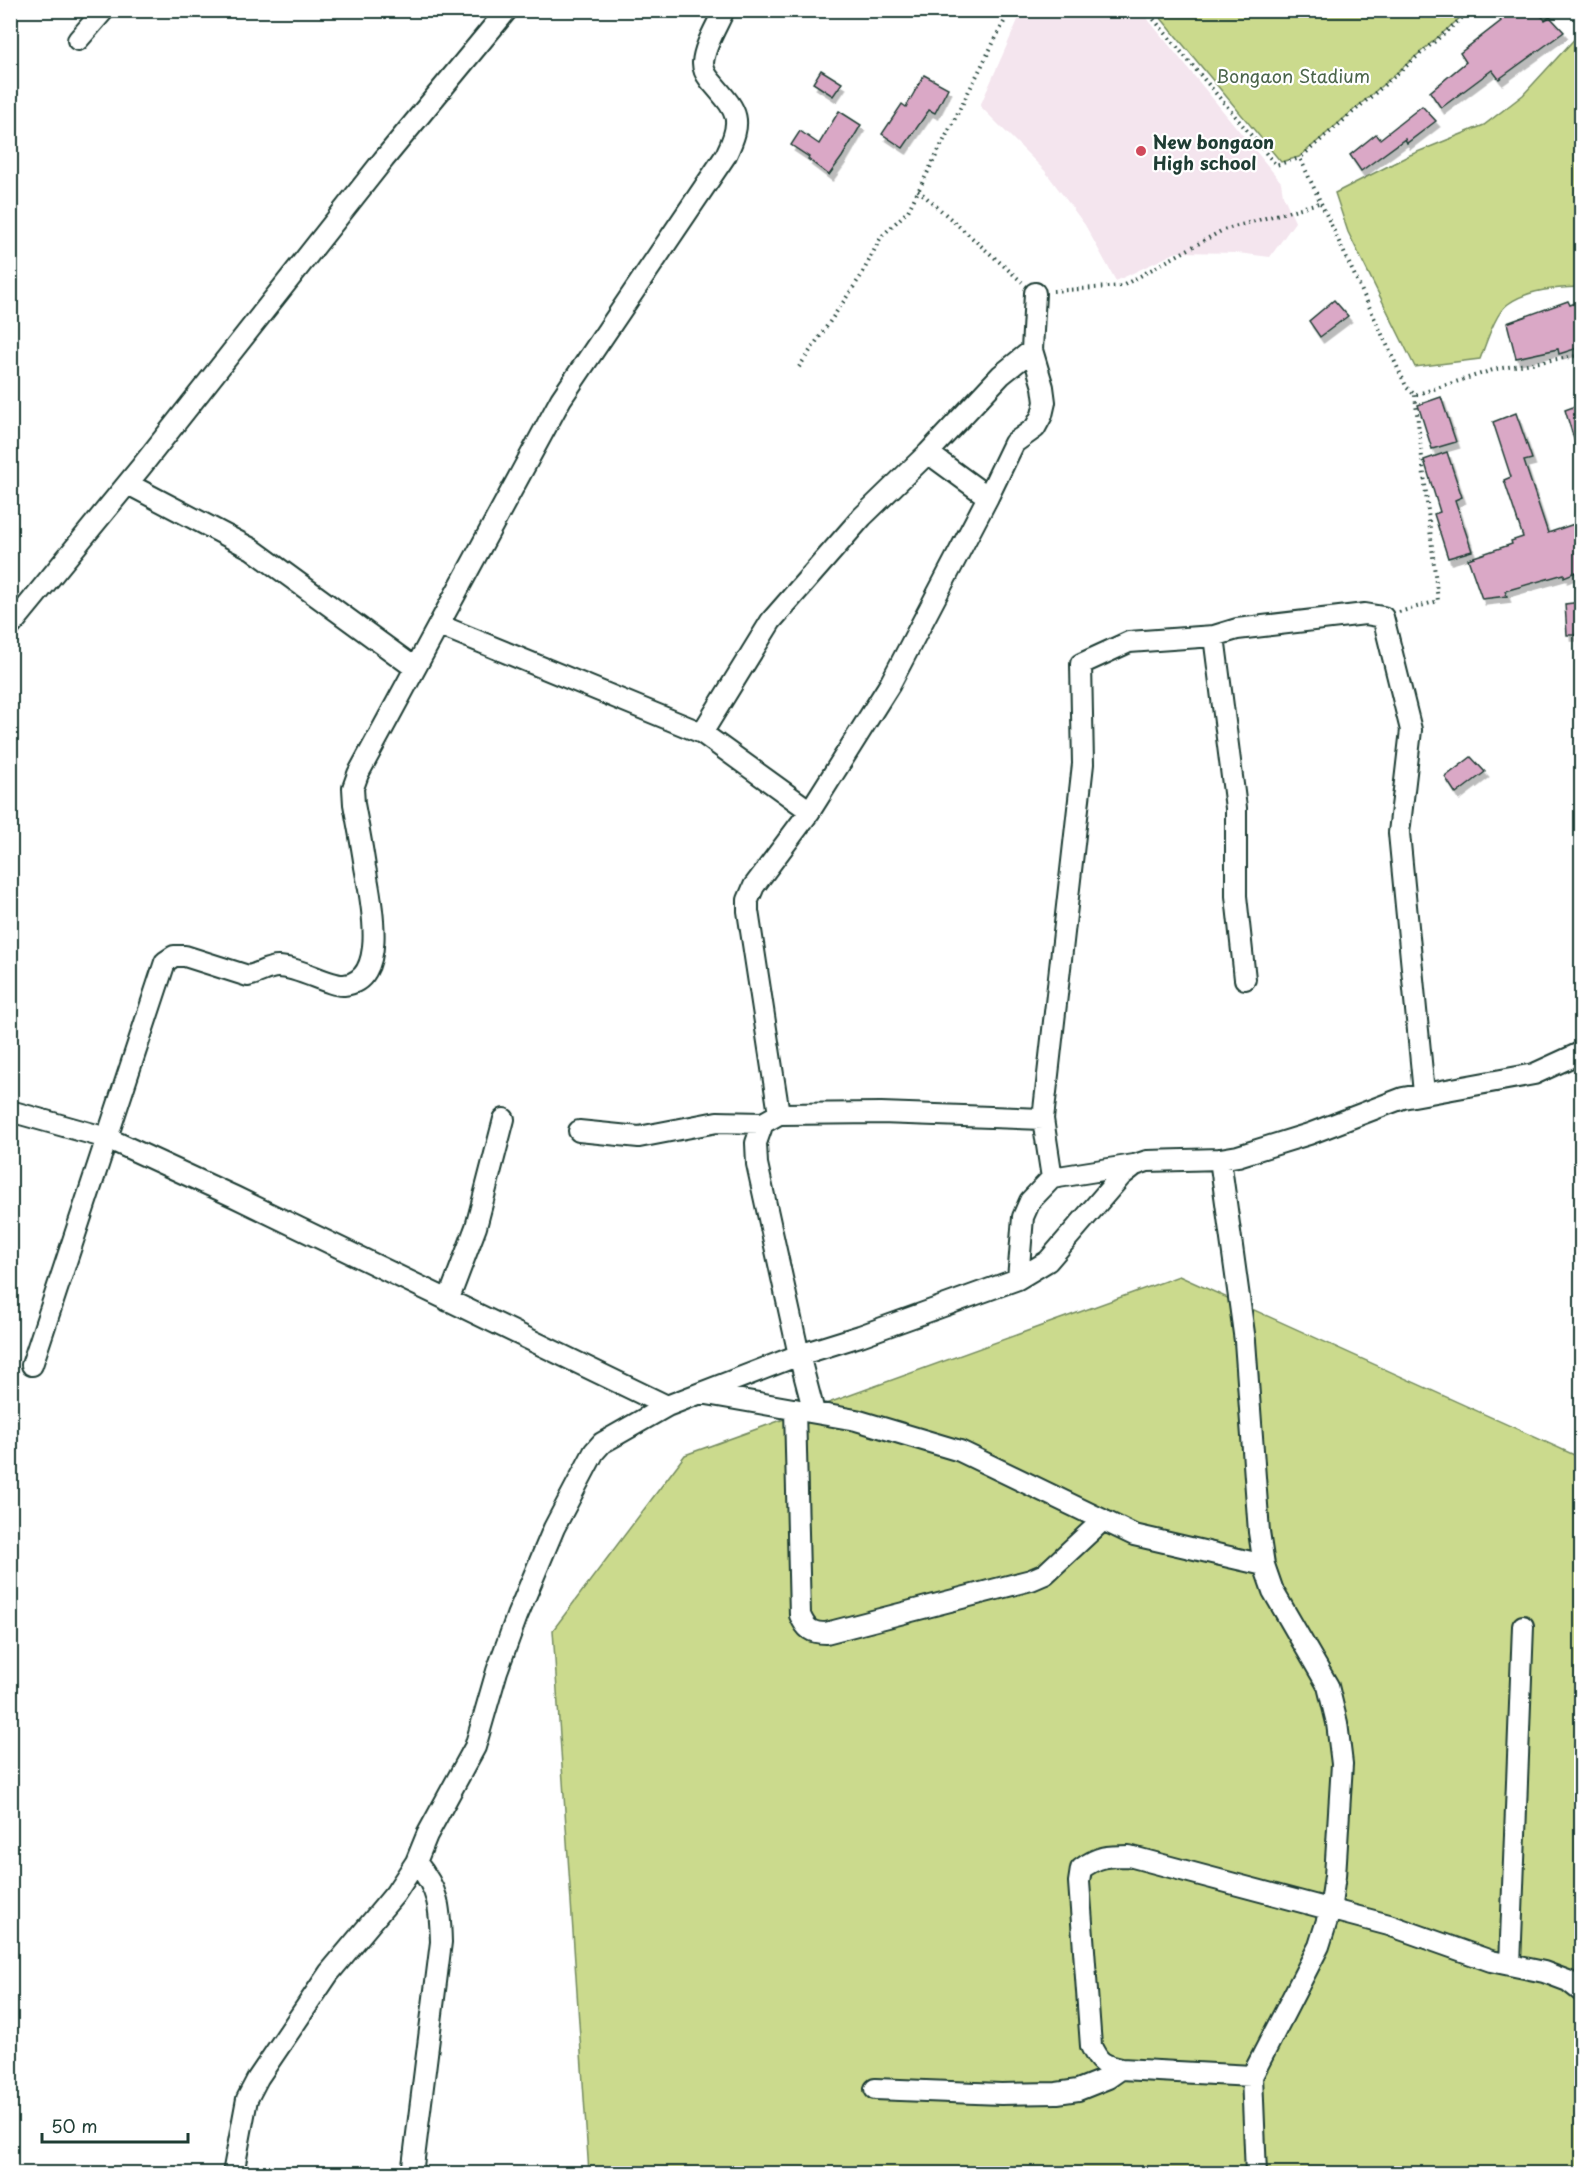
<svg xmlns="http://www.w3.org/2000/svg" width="1592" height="2184" viewBox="0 0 1592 2184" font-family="'Playpen Sans',sans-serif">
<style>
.built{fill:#f4e5ee}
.green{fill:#cbda8d;stroke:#758c60;stroke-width:1.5}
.building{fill:#daa8c6;stroke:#1f3d34;stroke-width:1.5;filter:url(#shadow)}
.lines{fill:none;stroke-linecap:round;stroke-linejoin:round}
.minor-casing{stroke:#1f3d34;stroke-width:24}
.path{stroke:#1f3d34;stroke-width:4;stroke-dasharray:1.5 4.5;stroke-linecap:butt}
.minor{stroke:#fff;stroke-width:20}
.poi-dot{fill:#d1495b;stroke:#fff;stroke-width:2}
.labels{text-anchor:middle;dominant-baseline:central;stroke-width:4.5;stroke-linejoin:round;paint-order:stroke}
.park-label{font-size:18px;fill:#4a644a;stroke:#fff}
.poi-label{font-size:18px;font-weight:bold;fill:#1f3d34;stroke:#fff;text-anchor:start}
</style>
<defs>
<filter id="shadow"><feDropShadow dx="3.5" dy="6" stdDeviation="0" flood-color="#0004"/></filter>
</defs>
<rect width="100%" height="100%" fill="#fff"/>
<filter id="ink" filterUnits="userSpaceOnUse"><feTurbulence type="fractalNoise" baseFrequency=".0167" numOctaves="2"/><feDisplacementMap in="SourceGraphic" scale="12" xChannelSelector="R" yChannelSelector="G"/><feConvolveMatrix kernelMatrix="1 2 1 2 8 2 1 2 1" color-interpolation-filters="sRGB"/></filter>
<g filter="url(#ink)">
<path class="built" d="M1022,11h119l140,171 2,13 12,27 -25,35 -32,-4 -61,-1 -61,29 -31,-56 -40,-54 -65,-65z"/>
<path class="green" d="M1155,11h313l-169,146 -18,5z
M1581,32v255c-24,1 -52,2 -73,17 -13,9 -22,40 -28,55l-65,8 -67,-135 -13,-39 75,-38 74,-30 39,-30z
M1179,1276l402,182v715h-992l-36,-543 132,-175z"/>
<path class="building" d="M1508,10h28l9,10 5,-3 14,15 -65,47 -7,-9 -51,38 -11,-16 36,-30 -6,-9 41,-32 -2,-3z
M821,70l21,13 -9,13 -20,-13z
M924,75l24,13 -13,25 -6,-3 -26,38 -21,-14 20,-30 4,3z
M1422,106l14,15 -29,22 -2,-4 -44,32 -11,-16 26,-21 4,5z
M839,111l22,14 -19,32 -13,18 -21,-16 1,-2 -18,-12 9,-14 19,13z
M1334,300l14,16 -28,21 -11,-16z
M1568,301l2,4 11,-4v46l-22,7 -1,-5 -42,9 -9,-35z
M1441,397l15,45 -24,7 -14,-44z
M1581,404v47l-3,1 -13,-42z
M1516,413l16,46 -8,2 24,72 29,-10 4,12v35l-17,7v-3l-59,17 2,5 -25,3 -14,-40 44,-15 -1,-3 12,-4 -19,-57 7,-3 -18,-55z
M1447,452l15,45 -7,3 17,51 -24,7 -14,-44 6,-2 -16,-52z
M1581,602v33h-14l-2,-31z
M1471,757l14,15 -29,22 -11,-17z"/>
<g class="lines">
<defs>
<path id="minor" d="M78,40l26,-30
M928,453l60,44
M128,484l124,65 163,119
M439,625l263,108 108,78
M10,627l131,-160 243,-308 123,-149
M1214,636l22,172v88l9,83
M702,733l69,-112 91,-104 66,-64 73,-78 31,-25
M10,1111l97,27 128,59 432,209
M779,1114l102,-1 162,6
M579,1131l60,6 78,-15 46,1
M1220,1159l25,182 14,191 5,33 9,26 55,95 9,37 5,41 -7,112 -5,35 -11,35 -67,130 4,98
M1052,1178l-9,-59 40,-355 -2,-100 48,-22 85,-6 23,-7 128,-15 18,3 28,113 -12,103 25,260
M1018,1279l5,-62 7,-16 22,-23 82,-13
M448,1301l28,-74 28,-108
M32,1365l133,-403 9,-6h11l63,20c11,-2 19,-9 30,-9 21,0 51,19 66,18 46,-4 26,-90 21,-118 -3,-21 -7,-42 -11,-63l-1,-16 5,-14 203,-375 165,-244c19,-39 10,-44 -16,-75 -4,-5 -7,-10 -7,-17 1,-17 14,-37 21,-53
M701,1393l155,27 104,31 174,84 130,30
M795,1409l5,206c6,14 11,18 26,18l205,-53 14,-6 58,-54
M814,1412l-15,-57 -42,-191 -1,-21 7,-20 16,-9 -31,-203v-11l6,-14 56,-75 80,-127 98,-187 26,-54 21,-15 7,-13 3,-13 -2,-15 -11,-37 3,-57
M1510,1965l13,-339
M1252,2076l-131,-7c-18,-4 -22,-6 -30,-23l-12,-164 2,-13c17,-13 27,-13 48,-13l260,69 102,36 53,11 24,9 14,11
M875,2089l126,5 56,-1 21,-3 30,-12 13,-9
M233,2174l14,-75 11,-21 71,-105 66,-79 21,-32 11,-27 48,-88 22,-76 20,-55 37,-88 40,-76 8,-9 65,-37 132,-51 61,-19 158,-57 30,-18 73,-85 14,-11 12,-4 73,-2 18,-3 71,-22 94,-36 131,-24 48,-22
M412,2174l29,-232c-1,-35 -2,-52 -25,-80"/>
</defs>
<use href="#minor" class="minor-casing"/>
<path class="path" d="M1146,10l130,155 24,-7
M1471,10l-171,148 107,230 8,7 81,-26 86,-14
M918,190l104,92
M1053,291l69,-5 101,-56 99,-28
M799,367l62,-91 20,-39 27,-26 102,-201
M1399,612l39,-11 -23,-206"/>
<use href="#minor" class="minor"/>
</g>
</g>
<circle class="poi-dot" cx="1141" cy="151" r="6"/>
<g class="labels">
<g class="park-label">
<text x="1293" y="75">Bongaon Stadium</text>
</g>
<g class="poi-label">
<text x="1153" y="141">New bongaon<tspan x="1153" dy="21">High school</tspan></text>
</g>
</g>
<rect width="1592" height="2184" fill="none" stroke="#fff" stroke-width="36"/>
<rect x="18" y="18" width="1556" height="2148" fill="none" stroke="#1f3d34" stroke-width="2" filter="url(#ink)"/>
<path d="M42 2133v9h146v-9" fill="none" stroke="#1f3d34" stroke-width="3"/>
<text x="51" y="2133" font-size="18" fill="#1f3d34" stroke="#ffffff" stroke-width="4.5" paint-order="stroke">50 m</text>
</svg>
